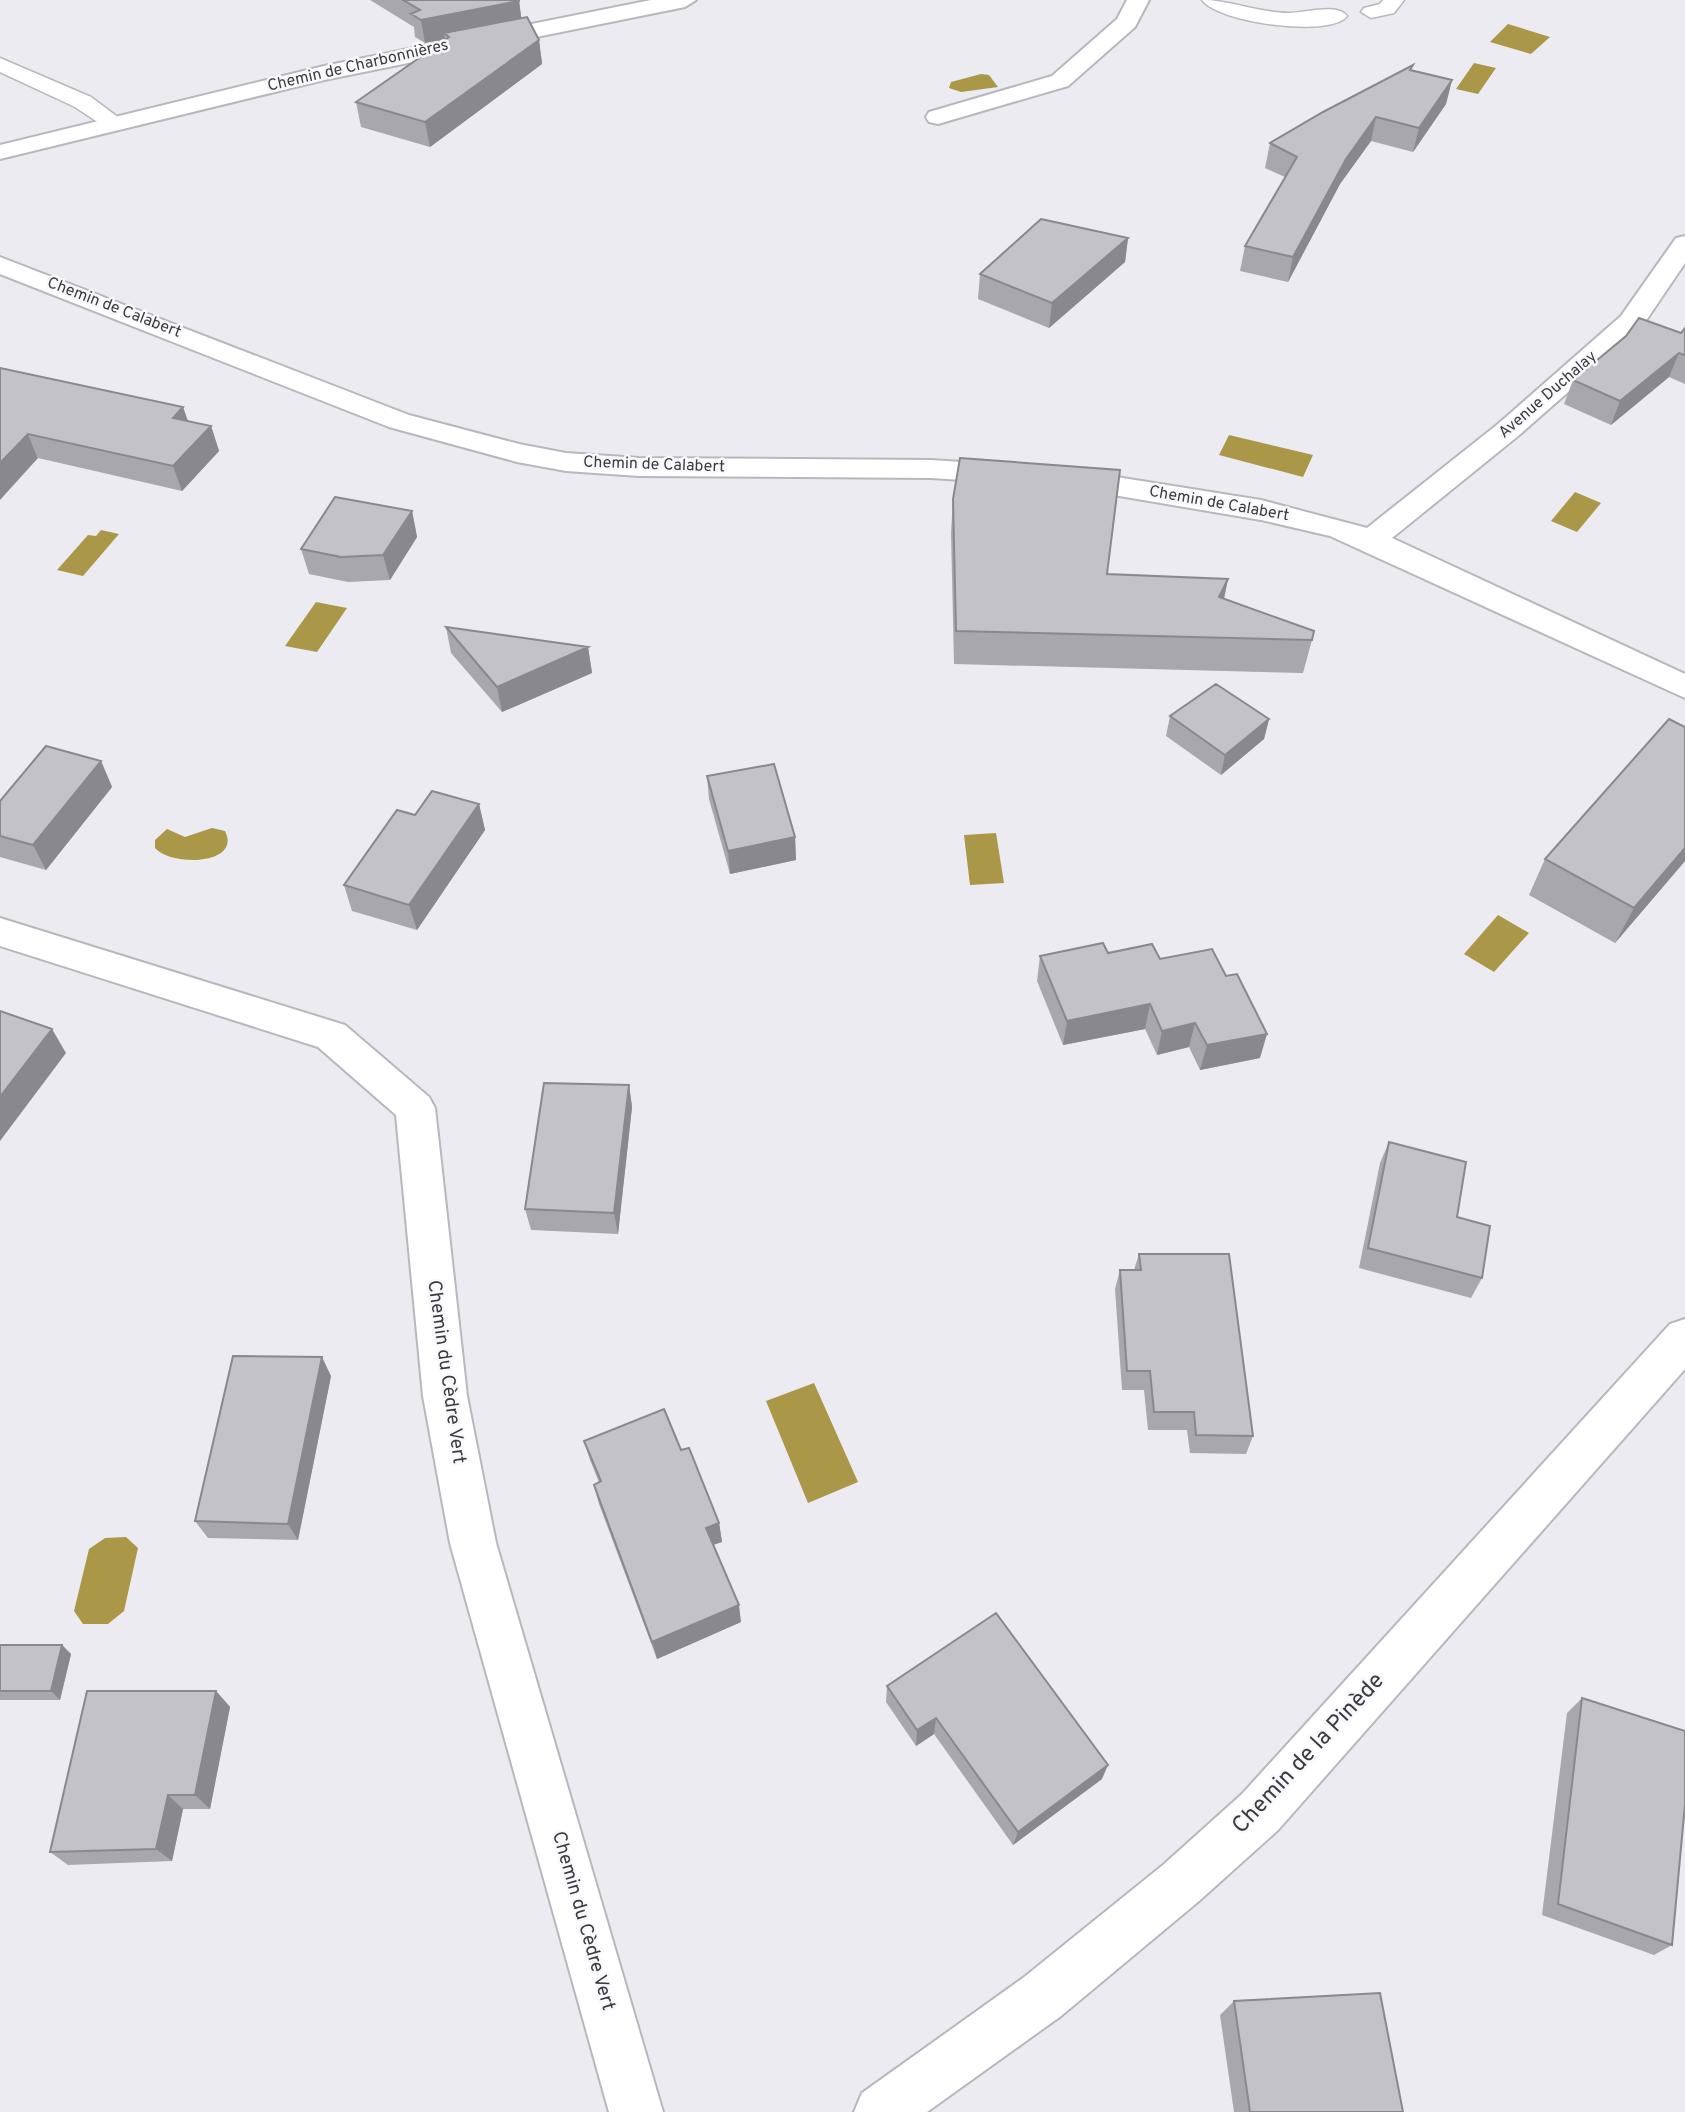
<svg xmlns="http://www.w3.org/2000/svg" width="1685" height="2112" viewBox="0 0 1685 2112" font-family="Overpass,sans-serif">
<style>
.water{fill:#ab9748}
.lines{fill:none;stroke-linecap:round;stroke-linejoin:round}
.lane-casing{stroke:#b8b7be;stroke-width:3}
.street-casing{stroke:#b8b7be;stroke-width:4}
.secondary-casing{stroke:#b8b7be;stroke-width:4}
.lane{fill:#fff;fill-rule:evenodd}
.street{fill:#fff;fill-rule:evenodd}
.secondary{fill:#fff;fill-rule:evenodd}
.wall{fill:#a8a7ad}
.shaded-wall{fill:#88888d}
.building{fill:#c3c2c9;stroke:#88888d;stroke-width:2}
.labels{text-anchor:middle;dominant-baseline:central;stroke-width:5;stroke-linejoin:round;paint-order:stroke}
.far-street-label{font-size:16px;fill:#3b3b3e;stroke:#f9f8fe}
.street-label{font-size:19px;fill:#3b3b3e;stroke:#f9f8fe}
.near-street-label{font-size:23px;fill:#3b3b3e;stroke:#f9f8fe}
</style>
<rect width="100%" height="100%" fill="#ecebf2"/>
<path class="water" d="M1508,24l42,13 -19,17 -41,-12z
M1474,63l22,5 -18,26 -22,-5z
M981,74l8,1 9,12 -37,5 -12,-4 2,-6z
M1229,435l84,20 -10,22 -84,-22z
M1575,492l26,11 -24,29 -26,-11z
M101,530l18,4 -36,42 -26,-6 31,-35 8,1z
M316,602l31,6 -30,44 -32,-6z
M212,828l13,3c17,34 -53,36 -70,17v-8l12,-11 18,8z
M996,833l8,50 -34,2 -6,-50z
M1498,915l31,18 -35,39 -30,-18z
M814,1383l44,99 -50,21 -42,-102z
M126,1537l12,11 -14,63 -16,13h-25l-9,-13 15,-62 16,-11z"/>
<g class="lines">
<defs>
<path id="lane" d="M1202,0c30,0 56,13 87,13 15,0 49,-10 58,3 -15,22 -129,7 -145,-16z
M1383,0h21l-10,13 -23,5 -10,-6 3,-4 16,-4z
M0,58l91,39 36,27 -3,5h-16l-33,-22 -75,-35z"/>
<path id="street" d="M1127,0h22l-14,27 -67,59 -130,38 -9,-2 -3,-5 3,-5 123,-36 65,-57z
M1685,236v27l-44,65 -123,108 -126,102 293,136v24l-355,-162 -69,-16 -195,-33 -11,-2 -4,-7 4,-7 11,-2 195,31 106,28 131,-104 123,-108 55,-78z
M0,257l409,158 110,29 47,9 73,5 292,2 78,5 11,2 4,7 -4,7 -11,2 -78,-5 -292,-2 -73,-5 -49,-9 -128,-35 -389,-153z
M0,918l345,107 84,72 6,11 32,288 29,147 167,569h-54l-159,-569 -27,-147 -27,-281 -78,-68 -318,-101z
M1685,1319v50l-407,461 -79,71 -138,115 -134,96h-73l8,-19 161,-115 140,-113 79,-71 428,-470z"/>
<path id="secondary" d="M651,0h45l-11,7 -361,73 -324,79v-14l324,-79z"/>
</defs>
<use href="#lane" class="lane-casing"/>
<use href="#street" class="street-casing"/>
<use href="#secondary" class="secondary-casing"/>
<use href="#lane" class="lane"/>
<use href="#street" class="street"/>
<use href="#secondary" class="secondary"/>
</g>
<path class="wall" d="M370,0h149l2,18 18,22 3,24 -112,83 -69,-20 -5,-25 89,-62 -20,3 -10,-6 -1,-10z
M1412,70l40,10 -6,24 -33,48 -42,-11 -31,43 -52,98 -48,-11 5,-25 40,-69 -20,-9 5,-25z
M1128,238l-3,24 -76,66 -71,-29 2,-25z
M1685,328v56l-16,-7 -58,48 -47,-21 9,-24 53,-44 55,-3z
M0,368l183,39 5,14 23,5 8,25 -37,40 -144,-33z
M953,499l154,75 121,5 -4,20 88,41 -9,33 -349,-9 -3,-131z
M412,511l5,26 -27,43 -42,2 -39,-8 -8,-25z
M446,627l142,20 4,26 -90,39 -51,-59z
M1170,716l99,3 -5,20 -43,36 -55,-39z
M1685,727v134l-70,82 -86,-48 16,-36z
M101,761l11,26 -66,83 -46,-13v-56z
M707,776l88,61 1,23 -66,14 -21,-75z
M479,804l6,26 -68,100 -65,-19 -8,-26z
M1108,953l52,6 100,99 -60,12 -11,-23 -32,8 -12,-26 -82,16 -26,-64 3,-25z
M629,1085l3,22 -14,127 -87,-4 -6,-21z
M1389,1142l68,75 25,61 -11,20 -112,-30 21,-105z
M1139,1254l114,182 -7,18 -56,-1 -3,-23h-39l-4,-40h-22l-7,-101 5,-19h14z
M331,1376l-33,164 -90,-2 -13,-17z
M584,1441l97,9 38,73 3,19 -9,3 28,77 -84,37 -58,-155 -5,-19 5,-3 -9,-22z
M0,1645h62l9,9 -11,46h-60z
M887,1686l215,93 -89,66 -79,-111 -18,12 -30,-44z
M216,1691l14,16 -20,102h-27l-11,52 -104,4 -18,-13z
M1582,1698l90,247 -18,10 -112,-40 25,-202z
M1234,2001l169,111h-169l-14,-97z"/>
<path class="shaded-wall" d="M519,1l3,22 -78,10 1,6 -20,4 -4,-23z
M539,40l3,24 -112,83 -5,-25z
M1452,80l-6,24 -33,48 6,-24z
M1376,117l-5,24 -31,43 -52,98 5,-25 53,-98z
M1128,238l-3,24 -76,66 3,-25z
M1679,353l-10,24 -58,48 9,-24z
M183,407l8,24 -18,-13z
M211,426l8,25 -37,40 -9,-25z
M28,434l10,24 -38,42v-37z
M412,511l5,26 -27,43 -7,-25z
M1228,579l-7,33 -2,-15z
M588,647l4,26 -90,39 -5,-25z
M1269,719l-5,20 -43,36 4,-20z
M101,761l11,26 -66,83 -13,-25z
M479,804l6,26 -68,100 -8,-25z
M795,837l1,23 -66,14 -2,-23z
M1685,848v13l-70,82 19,-35z
M1150,1004l-5,25 -82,16 4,-24z
M1195,1023l-6,24 -32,8 5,-24z
M52,1029l14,24 -66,88v-44z
M1267,1034l-7,24 -60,12 7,-25z
M629,1085l3,22 -14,127 -4,-21z
M322,1357l9,19 -33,164 -10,-16z
M719,1523l3,19 -13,4 -3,-18z
M739,1605l2,17 -84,37 -5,-17z
M62,1645l9,9 -11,46 -9,-9z
M216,1691l14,16 -20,102 -15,-14z
M936,1718l-2,16 -18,12 1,-16z
M1108,1765l-6,14 -89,66 5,-13z
M168,1795l15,14 -11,52 -16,-12z"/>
<path class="building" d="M403,0h116v1l-98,19 -10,-6 9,-4z
M527,17l12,23 -114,82 -69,-20 93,-65 -5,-4z
M1413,65l-3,5 42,10 -33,48 -43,-11 -30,42 -53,98 -48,-11 52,-89 -27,-14 53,-31z
M1041,219l87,19 -76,65 -72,-29z
M1639,318l42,15 4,-5v27l-6,-2 -59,48 -47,-21 53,-44z
M0,368l183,39 -10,11 38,8 -38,40 -145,-32 -28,29z
M960,458l160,12 -13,104 121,5 -9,18 95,34 -2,9 -356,-9 -3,-132z
M335,497l77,14 -29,44 -42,2 -40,-8z
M446,627l142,20 -91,40z
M1216,684l53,35 -44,36 -55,-39z
M1669,719l16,8v121l-51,60 -89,-49z
M46,746l55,15 -68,84 -33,-9v-35z
M774,764l21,73 -67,14 -21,-75z
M432,791l47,13 -70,101 -65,-20 53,-75 18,5z
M1103,943l5,10 44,-9 8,15 52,-10 14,27 11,-2 30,60 -60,11 -12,-22 -33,8 -12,-27 -83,17 -27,-65z
M0,1011l52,18 -52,68z
M544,1083l85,2 -15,128 -89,-4z
M1389,1142l77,20 -9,55 33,9 -8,52 -114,-30z
M1139,1254h90l24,182 -57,-1 -2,-23h-40l-4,-41h-23l-7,-101h21z
M233,1356l89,1 -34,167 -93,-3z
M664,1409l17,41 8,-2 30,75 -13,5 33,77 -87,37 -58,-157 7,-4 -17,-40z
M996,1613l112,152 -90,67 -82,-114 -19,12 -30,-44z
M0,1645h62l-11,46h-51z
M87,1691h129l-21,104h-27l-12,54 -106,3z
M1582,1698l103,33v73l-13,141 -114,-41z
M1380,1993l23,119h-153l-16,-111z"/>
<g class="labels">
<g class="far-street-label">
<text transform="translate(358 66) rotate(-13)">Chemin de Charbonnières</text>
<text transform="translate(114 308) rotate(21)">Chemin de Calabert</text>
<text transform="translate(1548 395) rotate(-41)">Avenue Duchalay</text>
<text transform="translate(654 465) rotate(2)">Chemin de Calabert</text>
<text transform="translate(1219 504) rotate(10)">Chemin de Calabert</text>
</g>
<g class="street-label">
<text transform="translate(446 1372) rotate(82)">Chemin du Cèdre Vert</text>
<text transform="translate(583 1921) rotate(74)">Chemin du Cèdre Vert</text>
</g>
<g class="near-street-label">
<text transform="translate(1309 1754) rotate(-47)">Chemin de la Pinède</text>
</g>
</g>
</svg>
